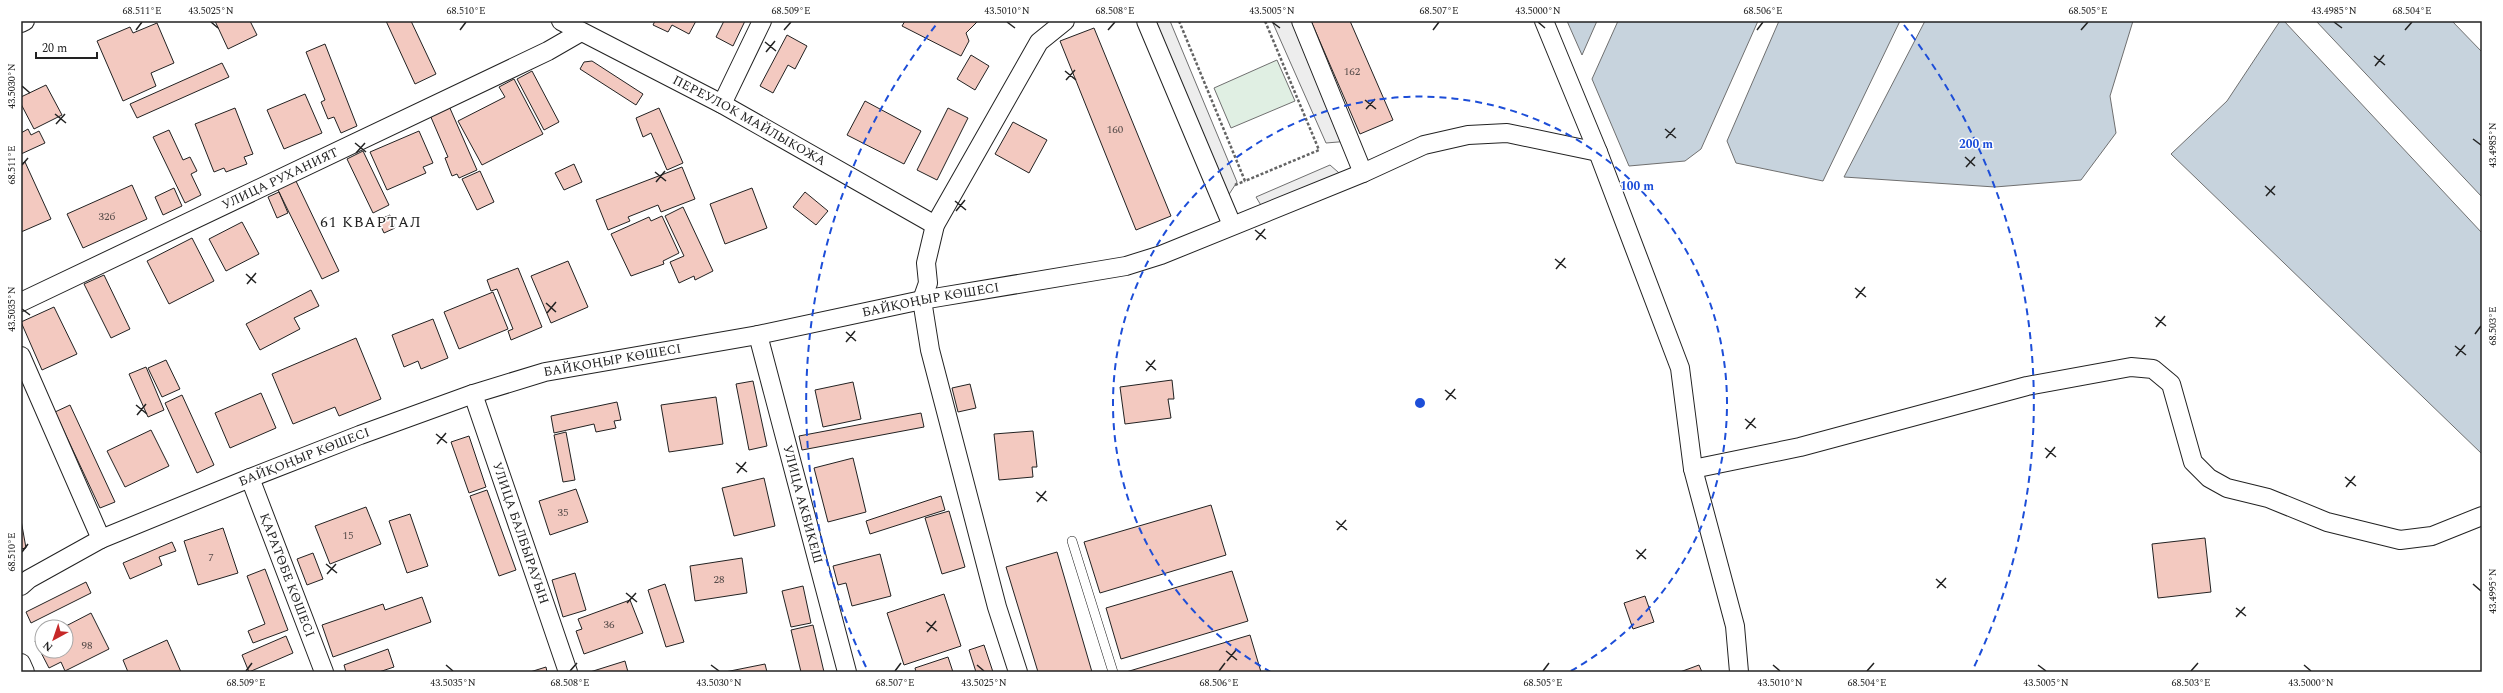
<svg xmlns="http://www.w3.org/2000/svg" width="2503" height="693" viewBox="0 0 2503 693" font-family="Spectral,serif">
<style>
.green{fill:#e0efe3;stroke:#6f6f6f}
.parking{fill:#ededed;stroke:#6f6f6f}
.water{fill:#c7d3dd;stroke:#6f6f6f}
.building{fill:#f3c9c0;stroke:#222}
.lines{fill:none;stroke-linecap:round;stroke-linejoin:round}
.lane-casing{stroke:#222;stroke-width:10}
.street-casing{stroke:#222;stroke-width:20}
.path{stroke:#646464;stroke-width:2.5;stroke-dasharray:3 2;stroke-linecap:butt}
.lane{stroke:#fff;stroke-width:9}
.street{stroke:#fff;stroke-width:18}
.ticks{fill:none;stroke:#222;stroke-width:1.5}
.ring{fill:none;stroke:#1d4ed8;stroke-width:2;stroke-dasharray:7 5}
.labels{text-anchor:middle;dominant-baseline:central;stroke-width:3;stroke-linejoin:round;paint-order:stroke}
.number-label{font-size:11px;fill:#564c4a}
.street-label{font-size:13px;fill:#222;stroke:#fff}
.quarter-label{font-size:15px;letter-spacing:1px;fill:#222;stroke:#fff}
.centre{fill:#1d4ed8;stroke:#fff;stroke-width:2}
.ring-label{font-size:12px;text-anchor:middle;font-weight:bold;fill:#1d4ed8;stroke:#fff;stroke-width:3;stroke-linejoin:round;paint-order:stroke}
.neatline{fill:none;stroke:#222;stroke-width:1.5}
.ticks-label{font-size:10px;text-anchor:middle;fill:#222}
</style>
<rect width="100%" height="100%" fill="#fff"/>
<path class="green" d="M1277,60l18,41 -64,27 -17,-40z"/>
<path class="parking" d="M1150,21h20l67,161 -11,17z
M1272,21h29l49,120 -24,2z
M1330,165l16,14 -81,33 -9,-15z"/>
<path class="water" d="M1567,21h30l-15,34z
M1618,21h140l-57,128 -16,12 -56,5 -37,-87z
M1779,21h121l-77,160 -87,-18 -9,-22z
M1925,21h208l-23,75 6,37 -35,47 -86,7 -151,-10z
M2280,21h4l198,212v221l-311,-300 56,-53z
M2316,21h136l30,31v145z"/>
<path class="building" d="M215,21h35l7,14 -29,14z
M386,21h25l25,53 -21,10z
M655,21h41l-7,13 -17,-9 -4,7 -15,-7z
M724,21h21l-12,25 -17,-9z
M905,21h73l-12,12 3,8 -8,15 -59,-30z
M1311,21h39l43,99 -33,14z
M157,23l17,40 -23,10 5,13 -33,15 -26,-60 33,-14 3,6z
M1094,28l77,188 -35,14 -76,-189z
M787,35l20,11 -12,23 -7,-4 -15,28 -13,-7z
M325,44l32,82 -16,7 -7,-16 -6,2 -7,-17 4,-2 -19,-48z
M971,55l18,11 -14,24 -18,-11z
M592,61l51,33 -7,11 -56,-36 4,-7z
M222,63l7,14 -92,41 -7,-14z
M532,71l27,51 -15,8 -27,-51z
M514,79l29,55 -61,31 -24,-44 47,-24 -6,-10z
M46,85l16,30 -28,14 -13,-25v-7z
M305,94l17,39 -38,16 -17,-39z
M865,101l56,30 -17,33 -57,-29z
M449,106l28,64 -18,8 -2,-4 -5,2 -7,-18 3,-1 -18,-42z
M235,108l18,46 -9,3 3,7 -21,8 -2,-4 -10,4 -19,-48z
M659,108l24,55 -16,7 -16,-37 -8,4 -7,-19z
M948,108l20,10 -31,62 -20,-10z
M1013,122l34,18 -18,33 -34,-19z
M28,129l3,6 8,-4 6,12 -24,11v-21z
M169,130l14,30 7,-3 7,14 -6,3 10,21 -16,8 -32,-66z
M419,131l14,32 -10,4 3,6 -39,17 -17,-38z
M363,151l26,54 -16,8 -26,-54z
M25,162l26,57 -30,13v-68z
M574,164l8,18 -18,8 -9,-17z
M682,167l13,32 -34,13 -3,-7 -30,12 2,4 -22,9 -12,-30z
M480,171l14,31 -17,8 -15,-31z
M295,179l44,92 -17,8 -45,-91z
M132,185l15,34 -64,29 -16,-34z
M174,188l8,18 -19,9 -8,-18z
M752,188l15,40 -42,16 -15,-40z
M279,192l9,21 -11,5 -9,-21z
M805,192l23,19 -12,14 -23,-18z
M683,207l30,64 -18,9 -1,-4 -15,7 -9,-21 14,-6 -19,-40z
M390,215l5,13 -11,5 -6,-13z
M662,216l17,37 -16,8 1,3 -33,12 -20,-42 38,-17 2,4z
M242,222l17,32 -33,17 -17,-32z
M192,238l22,43 -45,23 -22,-43z
M568,261l20,46 -37,16 -20,-47z
M518,268l24,59 -31,13 -3,-9 5,-2 -16,-40 -6,2 -4,-11z
M104,275l26,54 -19,9 -27,-54z
M311,290l8,16 -25,12 6,11 -40,21 -14,-26z
M493,292l15,37 -49,20 -15,-37z
M54,307l23,47 -35,16 -21,-48z
M433,319l15,39 -27,11 -3,-8 -14,6 -12,-32z
M356,338l25,61 -42,17 -4,-9 -42,17 -21,-50z
M166,360l14,29 -18,8 -14,-29z
M146,367l18,43 -16,7 -19,-43z
M1172,380l2,19h-6l3,19 -46,6 -5,-37z
M753,381l14,65 -18,4 -13,-66z
M853,382l8,37 -38,8 -8,-37z
M970,384l6,24 -18,4 -6,-24z
M261,393l15,35 -46,20 -15,-35z
M182,395l32,70 -17,8 -32,-70z
M716,397l7,47 -54,8 -8,-47z
M617,402l4,18 -7,1 2,7 -20,4 -2,-8 -40,9 -3,-17z
M70,405l45,97 -15,6 -45,-96z
M921,413l3,14 -122,23 -3,-14z
M151,430l18,36 -44,21 -18,-36z
M1033,431l4,36h-5l1,10 -34,3 -5,-46z
M566,432l9,48 -12,2 -9,-47z
M469,436l17,51 -17,6 -18,-51z
M853,458l13,54 -38,10 -14,-54z
M764,478l11,48 -41,10 -12,-48z
M576,489l12,33 -38,13 -11,-34z
M487,490l29,80 -17,6 -29,-80z
M941,496l4,14 -75,24 -4,-13z
M1211,505l15,50 -126,38 -16,-51z
M366,507l15,37 -51,20 -15,-38z
M949,511l16,56 -23,7 -17,-56z
M410,514l18,52 -21,7 -18,-52z
M21,520l5,28 -5,1z
M223,528l15,45 -40,12 -14,-44z
M2205,538l6,54 -53,6 -6,-54z
M172,542l4,9 -17,6 3,8 -32,14 -7,-16z
M1057,552l35,120h-54l-32,-105z
M313,553l10,26 -16,6 -10,-26z
M880,554l11,42 -39,10 -6,-23 -8,2 -5,-19z
M742,558l5,35 -52,8 -5,-35z
M265,569l23,61 -35,13 -5,-12 17,-7 -18,-48z
M1232,571l16,50 -127,38 -15,-51z
M575,573l11,37 -23,7 -11,-37z
M86,582l5,11 -60,30 -5,-11z
M665,584l19,58 -18,5 -18,-57z
M803,586l8,37 -20,4 -9,-36z
M944,594l17,52 -57,19 -17,-52z
M1645,596l9,26 -21,7 -9,-26z
M422,597l9,25 -98,35 -11,-32 61,-21 2,6z
M630,600l13,33 -59,21 -8,-23 6,-2 -4,-10z
M91,613l18,36 -44,22 -4,-9 -12,6 -14,-27 7,-3v13h24v-24h-2z
M813,625l11,47h-23l-10,-42z
M1250,635l11,37h-135z
M286,636l7,17 -44,19 -7,-17z
M167,640l14,32h-53l-5,-12z
M984,645l9,27h-17l-7,-22z
M388,649l6,18 -15,5h-33l-2,-7z
M948,657l5,15h-37l-1,-4z
M625,661l3,11h-38z
M765,664l2,8h-42z
M1699,665l3,7h-22z
M546,667l1,5h-17z"/>
<g class="lines">
<defs>
<path id="lane" d="M1072,541l41,131"/>
<g id="street">
<path id="s1" d="M561,21l161,83 213,121"/>
<path d="M1146,21l86,204"/>
<path d="M1301,21l62,152"/>
<path d="M1544,21l54,131 82,216 13,101 42,157 4,46"/>
<path d="M21,23l4,-2"/>
<path d="M722,104l40,-83"/>
<path id="s2" d="M21,302l527,-251 33,-19"/>
<path id="s3" d="M758,335l89,337"/>
<path d="M21,356l80,183"/>
<path id="s4" d="M473,394l95,278"/>
<path d="M1693,469l107,-22 227,-61 104,-19 22,2 18,15 22,78 16,16 18,10 41,10 59,24 73,18 32,-4 50,-20"/>
<path id="s5" d="M250,478l74,194"/>
<path id="s6" d="M21,586l8,-7 72,-40 149,-61 110,-43 113,-41 72,-22 213,-37 164,-35 204,-34 35,-11 202,-82 61,-28 44,-10 39,-2 91,19"/>
<path d="M21,663l4,9"/>
<path d="M1018,672l-21,-65 -67,-257 -8,-50 6,-17 -2,-20 9,-38 104,-183 26,-21"/>
</g>
</defs>
<use href="#lane" class="lane-casing"/>
<use href="#street" class="street-casing"/>
<path class="path" d="M1179,21l66,160 74,-31 -54,-129
M1235,185l10,-4"/>
<use href="#lane" class="lane"/>
<use href="#street" class="street"/>
</g>
<path class="ticks" d="M211,22l7,6M1007,22l8,6M1272,22l8,6M1538,22l7,6M2334,22l8,6M136,30l6,-8M460,30l6,-8M784,30l7,-8M1108,30l7,-8M1433,30l6,-8M1757,30l6,-8M2081,30l7,-8M2405,30l7,-8M765,42l11,9M766,52l9,-11M2374,56l11,9M2375,66l9,-11M1065,71l11,9M1066,80l9,-10M22,86l8,7M1365,100l11,9M1366,109l9,-10M55,114l11,9M56,124l9,-10M1665,129l11,9M1666,138l9,-10M2473,139l8,6M355,143l11,9M356,153l9,-10M1965,157l10,9M22,165l6,-7M1966,167l9,-10M655,172l11,9M656,182l9,-11M2265,186l10,9M2266,196l9,-10M955,201l11,9M956,211l9,-11M1255,230l11,9M1256,240l9,-11M1555,259l11,9M1556,269l9,-11M246,274l10,9M247,284l9,-11M1855,288l11,9M1856,298l9,-11M546,303l10,9M22,309l8,6M547,313l9,-11M2155,317l11,9M2156,327l9,-11M846,332l10,9M2475,334l6,-8M846,342l9,-11M2455,346l11,9M2456,356l9,-11M1146,361l10,9M1146,371l9,-11M1445,390l11,9M1446,400l9,-11M136,405l11,9M137,415l9,-11M1745,419l11,9M1746,429l9,-11M436,434l11,9M437,444l9,-11M2045,448l11,9M2046,458l9,-11M736,463l11,9M737,473l9,-11M2345,477l11,9M2346,487l9,-11M1036,492l11,9M1037,502l9,-11M1336,521l11,9M1337,530l9,-10M1636,550l10,9M22,552l6,-8M1637,559l9,-10M326,564l11,9M327,574l9,-10M1936,579l10,9M2473,584l8,7M1937,588l9,-10M626,593l11,9M627,603l9,-10M2236,608l10,8M2236,617l9,-10M926,622l11,9M927,632l9,-11M1226,651l11,9M1227,661l9,-11M446,665l7,6M711,665l8,6M977,665l7,6M1773,665l7,6M2038,665l8,6M2304,665l7,6M246,671l6,-8M570,671l7,-8M895,671l6,-8M1219,671l6,-8M1543,671l6,-8M1867,671l7,-8M2191,671l7,-8"/>
<g class="ring">
<path d="M1271 672A307 307 0 1 1 1569 672"/>
<path d="M866 667A614 614 0 0 1 936 25M1904 25A614 614 0 0 1 1974 667"/>
</g>
<g class="labels">
<g class="number-label">
<text x="1352" y="71">162</text>
<text x="1115" y="129">160</text>
<text x="107" y="216">32б</text>
<text x="563" y="512">35</text>
<text x="348" y="535">15</text>
<text x="211" y="557">7</text>
<text x="719" y="579">28</text>
<text x="609" y="624">36</text>
<text x="87" y="645">98</text>
</g>
<g class="street-label">
<text stroke="none"><textPath href="#s1" startOffset="213">ПЕРЕУЛОК МАЙЛЫКОЖА</textPath></text>
<text stroke="none"><textPath href="#s2" startOffset="287">УЛИЦА РУХАНИЯТ</textPath></text>
<text stroke="none"><textPath href="#s6" startOffset="960">БАЙҚОҢЫР КӨШЕСІ</textPath></text>
<text stroke="none"><textPath href="#s6" startOffset="636">БАЙҚОҢЫР КӨШЕСІ</textPath></text>
<text stroke="none"><textPath href="#s6" startOffset="312">БАЙҚОҢЫР КӨШЕСІ</textPath></text>
<text stroke="none"><textPath href="#s3" startOffset="175">УЛИЦА АКБИКЕШ</textPath></text>
<text stroke="none"><textPath href="#s4" startOffset="147">УЛИЦА БАЛБЫРАУЫН</textPath></text>
<text stroke="none"><textPath href="#s5" startOffset="104">ҚАРАТӨБЕ КӨШЕСІ</textPath></text>
</g>
<g class="quarter-label">
<text x="371" y="222">61 КВАРТАЛ</text>
</g>
</g>
<circle cx="1420" cy="403" r="6" class="centre"/>
<g class="ring-label">
<text x="1976" y="148">200 m</text>
<text x="1637" y="190">100 m</text>
</g>
<rect width="2503" height="693" fill="none" stroke="#ffffff" stroke-width="44"/>
<g transform="translate(54 639) rotate(220)"><circle r="19" fill="#ffffff" stroke="#a7a7a7"/>
<path d="M0-3L7 15L0 10L-7 15Z" fill="#c62828"/>
<text y="-6" font-size="11" font-weight="bold" text-anchor="middle" fill="#222222">N</text>
</g>
<path d="M36 52v6h61v-6" fill="none" stroke="#222222" stroke-width="2"/>
<text x="42" y="52" font-size="12" fill="#222222" stroke="#ffffff" stroke-width="3" paint-order="stroke">20 m</text>
<rect x="22" y="22" width="2459" height="649" class="neatline"/>
<g class="ticks-label">
<text x="142" y="14">68.511°E</text>
<text x="211" y="14">43.5025°N</text>
<text x="466" y="14">68.510°E</text>
<text x="791" y="14">68.509°E</text>
<text x="1007" y="14">43.5010°N</text>
<text x="1115" y="14">68.508°E</text>
<text x="1272" y="14">43.5005°N</text>
<text x="1439" y="14">68.507°E</text>
<text x="1538" y="14">43.5000°N</text>
<text x="1763" y="14">68.506°E</text>
<text x="2088" y="14">68.505°E</text>
<text x="2334" y="14">43.4985°N</text>
<text x="2412" y="14">68.504°E</text>
<text transform="translate(11 86) rotate(-90)" y="4">43.5030°N</text>
<text transform="translate(2492 145) rotate(-90)" y="4">43.4985°N</text>
<text transform="translate(11 165) rotate(-90)" y="4">68.511°E</text>
<text transform="translate(11 309) rotate(-90)" y="4">43.5035°N</text>
<text transform="translate(2492 326) rotate(-90)" y="4">68.503°E</text>
<text transform="translate(11 552) rotate(-90)" y="4">68.510°E</text>
<text transform="translate(2492 591) rotate(-90)" y="4">43.4995°N</text>
<text x="246" y="686">68.509°E</text>
<text x="453" y="686">43.5035°N</text>
<text x="570" y="686">68.508°E</text>
<text x="719" y="686">43.5030°N</text>
<text x="895" y="686">68.507°E</text>
<text x="984" y="686">43.5025°N</text>
<text x="1219" y="686">68.506°E</text>
<text x="1543" y="686">68.505°E</text>
<text x="1780" y="686">43.5010°N</text>
<text x="1867" y="686">68.504°E</text>
<text x="2046" y="686">43.5005°N</text>
<text x="2191" y="686">68.503°E</text>
<text x="2311" y="686">43.5000°N</text>
</g>
</svg>
